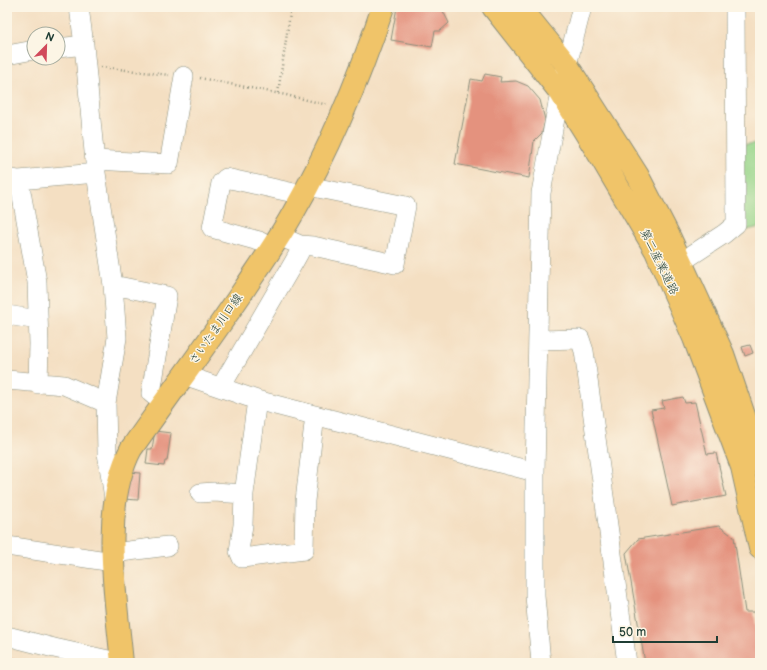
<svg xmlns="http://www.w3.org/2000/svg" width="767" height="670" viewBox="0 0 767 670" font-family="'Balsamiq Sans','Klee One',sans-serif">
<style>
.green{fill:#97d58a;stroke:#5b895f}
.building{fill:#e4927e}
.lines{fill:none;stroke-linecap:round;stroke-linejoin:round}
.minor-casing{stroke:#8a8e7b;stroke-width:20}
.major-casing{stroke:#8a8e7b;stroke-width:24}
.path{stroke:#8a8e7b;stroke-width:2.5;stroke-dasharray:1 3;stroke-linecap:butt}
.minor{stroke:#fff;stroke-width:19}
.major{stroke:#f0c469;stroke-width:22}
.labels{text-anchor:middle;dominant-baseline:central;stroke-width:3;stroke-linejoin:round;paint-order:stroke}
.street-label{font-size:12px;fill:#1f3d34;stroke:#fcf5e5}
</style>
<rect width="100%" height="100%" fill="#fcf5e5"/>
<filter id="ink" filterUnits="userSpaceOnUse"><feTurbulence type="fractalNoise" baseFrequency=".025" numOctaves="2"/><feDisplacementMap in="SourceGraphic" scale="8" xChannelSelector="R" yChannelSelector="G"/><feConvolveMatrix kernelMatrix="1 2 1 2 8 2 1 2 1" color-interpolation-filters="sRGB"/></filter>
<filter id="wash" filterUnits="userSpaceOnUse"><feTurbulence type="fractalNoise" baseFrequency=".012" numOctaves="4" result="noise"/><feDisplacementMap in="SourceGraphic" scale="16" xChannelSelector="R" yChannelSelector="G"/><feGaussianBlur stdDeviation="0.9" result="paint"/><feColorMatrix in="noise" values="0 0 0 0 0 0 0 0 0 0 0 0 0 0 0 0 0 1.4 0 .05"/><feComposite in="paint" operator="in"/></filter>
<g filter="url(#wash)">
<rect width="100%" height="100%" fill="#f4dfc2"/>
<path class="green" d="M760,143v84l-13,3 -11,-6 1,-79z"/>
<g id="blocks">
<path class="building" d="M397,7h44l8,16 -9,8h-5l-3,16 -41,-7z
M485,74l16,3 -1,5 16,-1 12,5 12,14 5,20 -3,13 -8,8 -5,37 -74,-14 16,-85 11,2z
M750,345l3,8 -8,3 -3,-9z
M683,397l2,6 10,-1 12,52 9,-1 10,43 -54,10 -21,-96 13,-2 -2,-7z
M155,431l16,2 -4,28h-2l-1,5 -18,-2 2,-15h4z
M129,472l11,1 -2,27 -15,-1z
M719,526l15,11 11,75h9l6,37v14h-115l-19,-110 12,-14z
M7,643l3,1 -2,12 -1,-1z
M7,658l11,2 3,3h-14z"/>
</g>
</g>
<g filter="url(#ink)">
<use href="#blocks" fill-opacity="0" stroke="#8a8e7b" stroke-width="1"/>
<g class="lines">
<defs>
<path id="minor" d="M79,7l5,38 12,128 17,112 4,53 -11,65 1,50 7,45
M58,48l26,-3
M7,55l27,-5
M95,160l74,4 15,-88
M7,178l12,2 77,-7
M19,180l18,102 2,62 -1,40
M279,236l21,9 13,1 82,18 11,-58 -98,-20
M272,248l-13,-7 -47,-13 9,-45 5,-5 77,17
M681,262l43,-28 12,-10 -1,-217
M113,285l54,11 -16,97 12,10
M7,315l31,5
M538,340l42,-1 4,12 43,312
M184,375l76,26 275,71
M7,380l57,5 42,18
M221,387l73,-125 5,-9 1,-8
M257,400l-13,94 -1,31 -4,26 3,7 62,-8 1,-49 10,-86
M200,493l14,-1 30,2
M7,546l106,16
M113,553l55,-7
M7,636l47,12 68,15
M541,663l-6,-67v-124l6,-279 19,-101 22,-85"/>
<path id="major" d="M493,7l67,85 43,69 53,90 38,87 48,129 18,81
M520,7l47,58 71,111 32,62 53,116 37,108
M122,663c-6,-65 -22,-155 9,-214 38,-54 77,-106 114,-161 16,-24 33,-48 47,-73 38,-66 67,-136 91,-208"/>
</defs>
<use href="#minor" class="minor-casing"/>
<use href="#major" class="major-casing"/>
<path class="path" d="M101,67l68,8
M200,78l86,17 42,10
M278,93l13,-86"/>
<use href="#minor" class="minor"/>
<use href="#major" class="major"/>
</g>
</g>
<g class="labels">
<g class="street-label">
<text transform="translate(659 262) rotate(64)">第二産業道路</text>
<text transform="translate(216 329) rotate(-55)">さいたま川口線</text>
</g>
</g>
<rect width="767" height="670" fill="none" stroke="#fcf5e5" stroke-width="24"/>
<g transform="translate(46 46) rotate(23)"><circle r="19" fill="#fcf5e5" stroke="#a4ab9e"/>
<path d="M0-3L7 15L0 10L-7 15Z" fill="#d1495b"/>
<text y="-6" font-size="11" font-weight="bold" text-anchor="middle" fill="#1f3d34">N</text>
</g>
<path d="M613 636v6h104v-6" fill="none" stroke="#1f3d34" stroke-width="2"/>
<text x="619" y="636" font-size="12" fill="#1f3d34" stroke="#fcf5e5" stroke-width="3" paint-order="stroke">50 m</text>
</svg>
